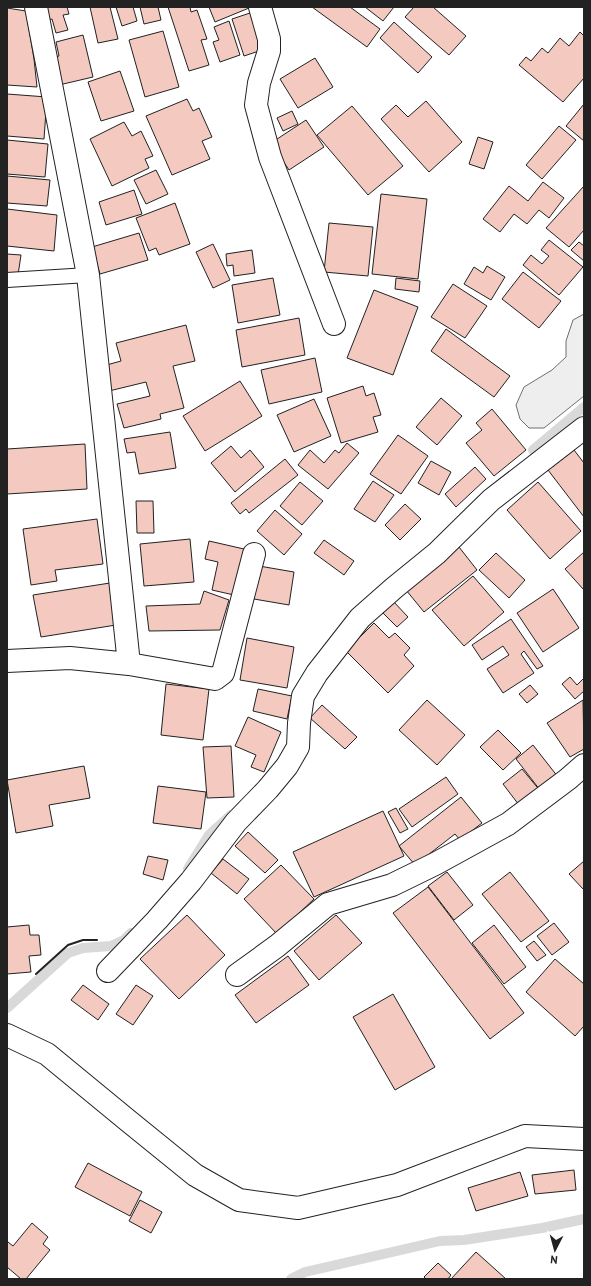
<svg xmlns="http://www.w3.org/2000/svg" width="591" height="1286" viewBox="0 0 591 1286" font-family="'PT Sans',sans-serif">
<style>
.green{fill:#eee;stroke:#6f6f6f}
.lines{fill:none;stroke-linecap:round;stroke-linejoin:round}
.stream{stroke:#d9d9d9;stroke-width:10}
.building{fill:#f3c9c0;stroke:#222}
.lane-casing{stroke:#222;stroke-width:16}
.street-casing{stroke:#222;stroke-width:24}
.lane{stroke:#fff;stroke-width:14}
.street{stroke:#fff;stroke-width:22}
.wall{stroke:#222;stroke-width:2}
</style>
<rect width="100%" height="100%" fill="#fff"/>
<path class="green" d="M584,314v82l-40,32h-15l-9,-9 -4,-14 8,-18 28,-17 14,-13v-16l7,-21z"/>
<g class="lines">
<path class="stream" d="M533,450l51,-43
M188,869l21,-34 22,-20
M7,1008l61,-55 15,-5 28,-2 13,-6 7,-7
M291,1279l14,-7 135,-31 24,-1 78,-12 42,-9"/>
</g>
<path class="building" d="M45,7h22l2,7 -6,1 5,15 -12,3 -4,-14 -4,1z
M90,7h20l8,32 -20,4z
M116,7h17l4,14 -15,5z
M140,7h18l3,13 -17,4z
M168,7h22l1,5 6,-2 10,29 -6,1 8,25 -20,6z
M209,7h40v1l-34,14z
M312,7h38l30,22 -13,18z
M365,7h29l-11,14z
M414,7h19l33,29 -17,19 -44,-38z
M7,8l19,3 8,48 3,28 -30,-2z
M250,13l12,37 -18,6 -12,-37z
M229,21l11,34 -20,7 -7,-20 6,-2 -5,-13z
M394,22l38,35 -14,16 -38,-35z
M163,31l16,56 -34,10 -16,-57z
M580,32l4,4v42l-21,24 -44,-37 7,-8 5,4 11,-13 6,5 12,-15 9,8z
M83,35l10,42 -34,8 -7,-27 7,-2 -3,-14z
M315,58l18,29 -35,21 -18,-29z
M120,71l14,40 -33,10 -13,-39z
M7,94l40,3 -3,42 -37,-3z
M187,99l6,12 6,-3 13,29 -10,4 8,18 -38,16 -26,-59z
M426,101l36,41 -33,30 -48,-53 15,-14 12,12z
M584,104v37l-18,-15z
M352,106l51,60 -35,29 -51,-60z
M292,111l6,13 -15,7 -6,-13z
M306,120l18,27 -35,23 -18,-27z
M124,122l8,14 9,-5 12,25 -8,3 4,9 -37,18 -22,-47z
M559,126l17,14 -34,39 -16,-14z
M478,137l15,5 -9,27 -15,-5z
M7,140l41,4 -3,33 -38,-3z
M156,170l12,24 -22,10 -12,-24z
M7,176l43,4 -3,26 -40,-3z
M543,182l21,16 -15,20 -10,-8 -12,14 -13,-10 -14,18 -17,-13 26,-33 19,15z
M584,186v44l-15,17 -23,-19z
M134,190l8,24 -36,11 -7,-23z
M381,194l46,5 -9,80 -46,-5z
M175,203l15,41 -31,11 -3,-7 -7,3 -13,-33z
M7,209l50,6 -3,36 -47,-5z
M329,223l44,4 -5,49 -44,-4z
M139,233l9,27 -48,14 -8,-27z
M549,240l34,27 -24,28 -36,-30 8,-10 11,9 7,-8 -8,-6z
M579,242l5,4v15l-13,-11z
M213,244l17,36 -17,8 -17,-36z
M252,250l3,23 -21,3 -1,-11 -6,1 -1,-12z
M7,254l14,1 -3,20 -11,-1z
M487,266l18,11 -14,23 -27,-16 10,-17 9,6z
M523,272l38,29 -22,27 -37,-29z
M273,278l7,37 -42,8 -6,-38z
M396,278l24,3 -1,11 -24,-3z
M453,284l34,22 -22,32 -34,-21z
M374,290l44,17 -25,68 -46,-17z
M299,318l6,37 -63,12 -6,-37z
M186,325l9,36 -22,5 11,42 -24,6 1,5 -37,9 -7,-24 33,-8 -4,-14 -37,9 -6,-25 18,-5 -5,-18z
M446,329l64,47 -16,21 -63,-46z
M315,358l7,34 -53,12 -8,-34z
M240,381l22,35 -57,35 -22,-35z
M363,386l3,10 8,-3 7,22 -8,2 5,15 -37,11 -14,-45z
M441,398l21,18 -25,29 -21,-18z
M314,399l17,37 -37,16 -17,-37z
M492,409l34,41 -32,26 -28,-33 16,-13 -6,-7z
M170,432l6,36 -37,6 -4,-22 -8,1 -3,-14z
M398,435l30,21 -27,38 -31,-20z
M347,443l12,10 -31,36 -30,-24 12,-15 14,13 11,-13 4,3z
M85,444l2,45 -80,5v-45z
M231,446l10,12 9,-8 14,17 -29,25 -24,-29z
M574,450l10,13v54l-36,-47z
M285,459l13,16 -49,38 -3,-4 -6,5 -9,-11z
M431,461l20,11 -12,23 -21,-12z
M475,467l11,12 -30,28 -11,-13z
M373,481l21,14 -19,27 -21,-13z
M300,482l23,19 -21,24 -22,-19z
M538,482l43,49 -31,28 -43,-49z
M136,501h17l1,32h-17z
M405,504l16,15 -21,21 -15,-15z
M275,510l27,24 -18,21 -27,-24z
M97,519l6,45 -48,6 2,11 -26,4 -8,-56z
M190,539l4,43 -50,4 -4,-42z
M324,540l30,21 -10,14 -30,-22z
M209,541l35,8 -10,46 -22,-5 6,-28 -13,-3z
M459,547l18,23 -53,42 -18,-22z
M584,552v38l-19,-21z
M496,553l29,27 -16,18 -30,-28z
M259,566l35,6 -5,33 -35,-6z
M473,576l31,36 -40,34 -32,-36z
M110,583l6,42 -75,12 -8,-42z
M553,589l26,39 -36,24 -26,-39z
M204,591l25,9 -9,30 -71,1 -3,-25 54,-2z
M393,601l15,16 -11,10 -15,-15z
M511,619l32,47 -6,3 -13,-18 -3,3 13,19 -31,20 -16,-24 22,-14 -6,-9 -21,14 -10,-15z
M374,623l15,15 6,-5 15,15 -6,7 10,11 -26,27 -42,-42z
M247,638l47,9 -7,41 -47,-8z
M570,677l7,8 7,-7v13l-9,8 -13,-15z
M166,684l43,5 -6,51 -42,-5z
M530,685l8,9 -11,9 -8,-9z
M258,689l34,7 -5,23 -34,-8z
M427,700l38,35 -28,30 -38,-35z
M583,700l1,49 -14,8 -23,-34z
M322,705l35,32 -12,12 -35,-31z
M248,717l33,15 -17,40 -13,-5 5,-12 -21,-9z
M498,730l23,23 -18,17 -23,-23z
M533,745l25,32 -18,13 -24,-31z
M231,746l3,51 -27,1 -4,-51z
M84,766l6,32 -41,7 4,21 -37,7 -9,-53z
M522,769l20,24 -20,16 -19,-25z
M446,777l12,17 -46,33 -13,-18z
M158,786l48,6 -5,37 -48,-6z
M461,797l21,26 -22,17 -5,-6 -40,31 -16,-19z
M396,808l12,21 -8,4 -12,-21z
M383,811l21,45 -90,41 -21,-45z
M248,832l30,28 -13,13 -30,-27z
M148,856l20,4 -5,20 -20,-6z
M223,859l26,20 -12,15 -26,-21z
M584,861v29l-15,-16z
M281,865l33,34 -37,35 -33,-35z
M447,872l26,33 -19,15 -26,-34z
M510,872l39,49 -28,21 -39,-48z
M428,887l96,126 -34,26 -97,-126z
M187,915l38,40 -46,44 -39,-40z
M336,915l26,28 -43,37 -25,-29z
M554,923l15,19 -17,13 -15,-19z
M29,925l1,10h9l2,20 -12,1 2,16 -24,2v-47z
M494,925l32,42 -22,17 -32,-41z
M534,941l12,14 -9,6 -11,-14z
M288,956l21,29 -53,38 -21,-28z
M555,959l29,25v42l-9,10 -49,-44z
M83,985l26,19 -11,16 -27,-20z
M136,985l17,11 -20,29 -17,-11z
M393,994l42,73 -40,23 -42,-73z
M88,1163l54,29 -12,24 -55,-29z
M574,1170l2,20 -41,4 -3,-19z
M520,1172l8,24 -52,15 -8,-23z
M140,1200l22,12 -11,21 -22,-12z
M32,1223l16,14 -5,7 7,6 -24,29h-5l-14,-12v-24l1,-1 5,4z
M476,1252l30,27h-55z
M438,1263l13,12 -3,4h-22l-2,-2z"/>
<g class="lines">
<defs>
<path id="lane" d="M7,280l81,-5"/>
<path id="street" d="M36,7l52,268 41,389
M260,7l9,32v12l-10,32 -3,22 14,52 64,167
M7,661l63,-3 59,6 86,15 8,-6 31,-119
M108,971l49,-51 34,-39 45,-59 32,-33 19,-23 11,-19 1,-24 4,-27 14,-23 43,-55 34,-30 43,-35 54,-53 93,-72
M237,975l40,-29 51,-42 64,-19 43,-21 73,-40 60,-45 16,-14
M7,1035l40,19 79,65 69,56 44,25 59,8 99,-23 128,-49 59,3"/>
</defs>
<use href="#lane" class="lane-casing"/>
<use href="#street" class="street-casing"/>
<use href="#lane" class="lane"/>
<use href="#street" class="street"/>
<path class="wall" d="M36,974l32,-29 15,-5h14"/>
</g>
<rect width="591" height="1286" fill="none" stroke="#222222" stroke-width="16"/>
<g transform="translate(555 1250) rotate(186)" stroke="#ffffff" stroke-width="3" paint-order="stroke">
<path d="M0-3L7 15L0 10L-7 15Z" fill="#222222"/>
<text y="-6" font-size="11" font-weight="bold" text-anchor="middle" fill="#222222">N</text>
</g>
</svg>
